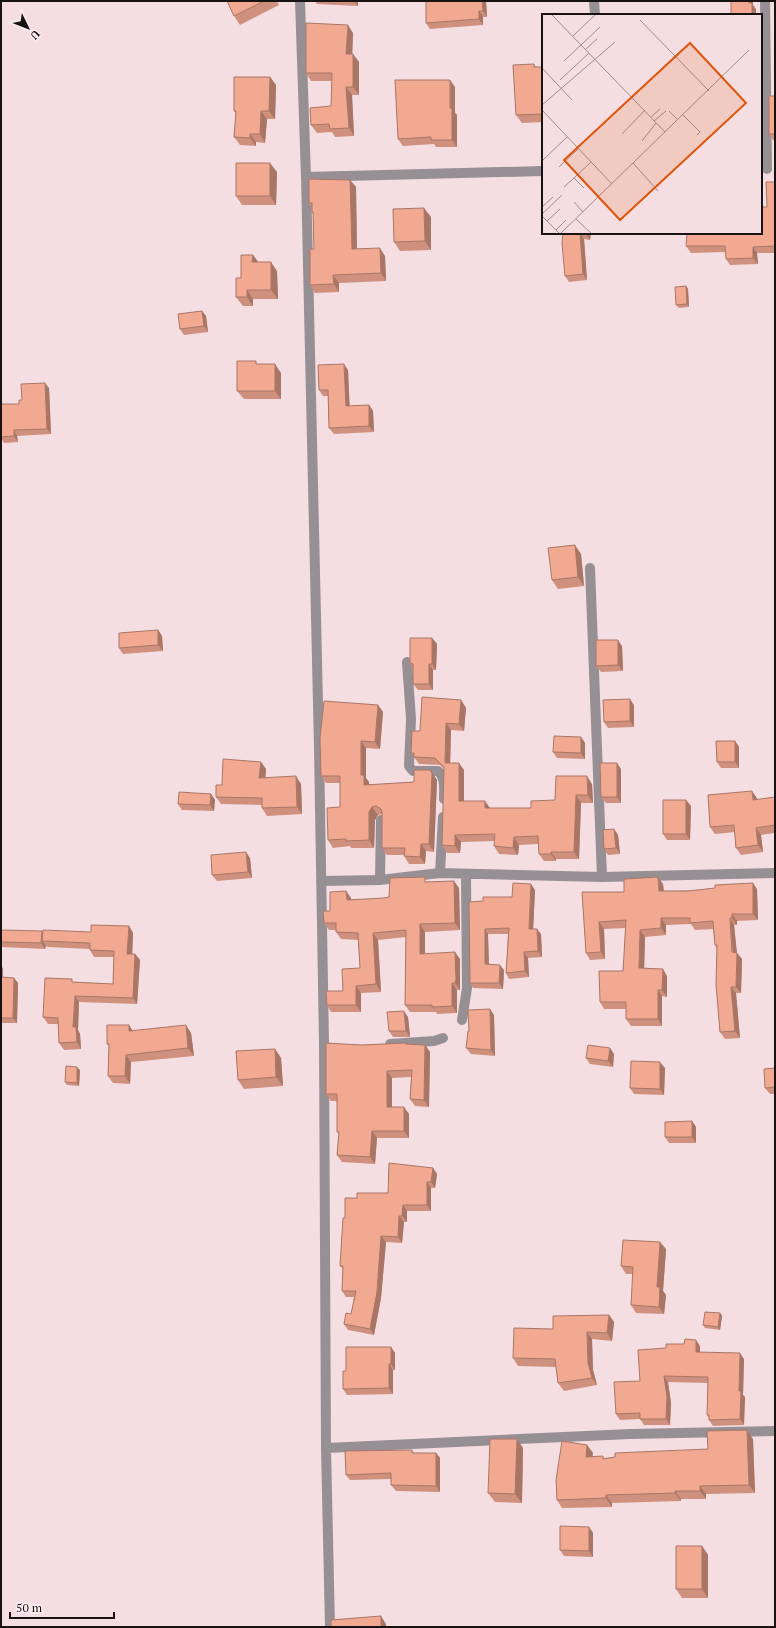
<svg xmlns="http://www.w3.org/2000/svg" width="776" height="1628" viewBox="0 0 776 1628" font-family="'PT Serif',serif">
<style>
.lines{fill:none;stroke-linecap:round;stroke-linejoin:round}
.street{stroke:#969095;stroke-width:10}
.wall{fill:#cf917e}
.shaded-wall{fill:#a97666}
.building{fill:#f1a992;stroke:#a97666}
.inset-road{fill:none;stroke:#9d8c8f;stroke-width:1}
.view{fill:#de550c;fill-opacity:0.15;stroke:#de550c;stroke-width:2}
.inset-edge{fill:none;stroke:#191213;stroke-width:2}
</style>
<rect width="100%" height="100%" fill="#f5dee2"/>
<g class="lines">
<path class="street" d="M300,1l6,176 13,571 5,295 2,405 4,179
M594,1l1,14
M765,1l2,168
M306,177l237,-6
M590,568l12,309
M407,662l4,57 -2,47 4,5h25c8,7 6,18 6,28
M440,873l3,-56
M380,880l1,-60
M321,881l59,-1 60,-7 162,4 173,-4
M462,1020l5,-32 -1,-114
M390,1044l44,-3 9,-3
M326,1448l304,-14 145,-3"/>
</g>
<path class="wall" d="M227,1h50l2,4 -39,20 -6,-9z
M315,1h43v5l-41,-2z
M486,1l1,16h-4v8l-53,4 -4,-6z
M353,33l-1,21 7,8v33h-7l2,41 -19,1 -3,-5 -15,1 -6,-8 20,-19 1,-25h-21l-5,-8z
M534,64l2,3h7v55l-21,1 -6,-8z
M270,77l6,8 -1,34h-8l-2,24 -9,-1v4l-16,-1 -6,-8 2,-23 -2,-3z
M455,87v26l2,2v32h-21l-2,-3 -31,2 -5,-7z
M775,96v44h-2l-4,-6z
M277,172l-1,33h-34l-6,-9z
M350,180l6,7 1,62 28,7 1,25 -47,2v9l-24,1 -5,-8 4,-36 -1,-35 -1,-2v-4l-3,-5z
M775,182v71h-18l1,11 -28,1 -4,-6 -1,-7 -34,1 -5,-7 81,-39z
M431,217v33l-31,1 -6,-9z
M563,233h28l-1,7 -6,-1 3,41 -18,2 -4,-6z
M258,262l19,9 1,28h-25v7h-10l-7,-9 5,-19z
M686,286l2,3 1,18 -10,1 -3,-3z
M202,311l4,5 2,16 -24,3 -4,-6z
M258,364l23,9v26h-37l-7,-8z
M348,370l1,36 20,-1 4,6 1,21 -40,2 -5,-6 -1,-32h-5l-4,-6z
M49,388l2,46 -34,2 1,6 -14,1 -3,-5v-34h18l3,-4z
M581,554l3,32 -26,3 -6,-9z
M158,630l4,6 1,15 -40,3 -4,-6z
M432,638l5,6 -1,26h-3v20h-15l-5,-6v-16l-3,-5z
M622,646l1,25 -22,1 -5,-6z
M461,700l5,8 -2,23 -13,-1 -1,33 14,7v31l26,7h41l24,-8 37,-16 1,19h-12l-2,56h-23v2h-12l-5,-7 -1,-10 -19,1 -1,10 -19,-1 -5,-8 1,-5 -34,1 -1,11h-13l-5,-8 2,-76 -4,-4 -21,-1 -8,-11 9,-22z
M378,705l5,7 -3,37 -14,-1v30l3,4v3l45,-3 18,-9 5,7 -3,72 -8,-1 -1,13h-16l-5,-8v-1h-17l-5,-7v-34l-4,1 -3,5 -1,28h-23l-1,-2 -17,2 -5,-8 12,-33v-24h-14l-5,-7z
M634,705v22l-26,1 -4,-6z
M581,737l4,6v16l-28,-1 -4,-6z
M735,741l4,6v21h-18l-4,-6z
M261,762l5,7 -1,9 36,6 1,30 -35,2 -5,-8v-3l-41,-1 -5,-7 6,-12z
M621,769v34h-15l-5,-6z
M211,794l4,6 -1,11 -32,-1 -4,-6z
M775,797v36l-14,2 2,17 -22,3 -5,-7 -1,-16 -20,2 -5,-7 47,-29v2z
M686,800l5,6 -1,34h-23l-4,-6z
M614,829l4,6 2,19 -12,1 -4,-6z
M250,858l2,20 -35,3 -5,-6z
M428,882l31,6 1,42 -35,2v22l35,5v31h-3v23l-20,1 -1,-2h-26l-5,-7 1,-68 -28,3 3,52 -20,1v19h-30l-4,-7 16,-14 17,-23 -2,-28 -17,-1 -5,-7v-2h-7l-5,-7 6,-12 16,-20 5,7v2l33,-2 5,-1z
M663,884l1,7 93,-2 1,31 -21,1v4h-3l3,28 5,6 -1,34h-5l4,45 -15,1 -5,-7 -3,-83 -2,-4 -2,-16 -18,1 -4,-6 -25,1v10l-21,2 -1,31 23,8v21l-5,-1v30h-31l-5,-7v-10h-22l-4,-7 23,-31 3,-43 -22,1 1,30 -15,1 -4,-7 -4,-61h42z
M535,890l-2,39 8,5 1,23 -14,1 1,19 -20,2 -3,-6 2,-39h-20l1,31 15,5 -1,19 -30,-1 -3,-5 13,-82 29,-4z
M129,926l4,7 -1,21h3l5,6 -3,44 -58,-2 -1,28 2,4 1,15 -17,1 -5,-7 -1,-19h-10l-5,-7 31,-35 39,2 1,-27h-20l-4,-7v-1l-43,-2 -1,-2 -1,4 -44,-2v-17l42,2h48z
M1,965l2,4v8l11,1 4,5 -1,40h-16z
M494,1015l1,41 -24,-2 -5,-6 3,-17z
M408,1017l2,20h-17l-4,-6z
M129,1025l4,6 58,2 3,23 -63,6 -1,22 -17,-1 -5,-7 1,-30 -2,-2z
M406,1043l1,1 18,1 5,7 -1,55 -14,-1 -5,-7 1,-22 -19,1v29l17,7v24h-32l-2,26 -33,-2 -5,-7 2,-21 -2,-2v-31h-6l-5,-7 36,-49z
M275,1049l6,9 2,28 -39,3 -6,-9z
M614,1054l-1,13 -23,-3 -4,-6z
M665,1068l-1,27 -30,-1 -4,-6z
M775,1068v26h-5l-5,-6z
M80,1070l-1,16 -12,-1 -2,-3z
M692,1121l4,6v16h-27l-4,-6z
M433,1168l4,6 -2,14h-4v23h-24v11h-3l-2,21 -16,-1 -5,56 -7,37 -26,-5 -4,-6 7,-10 3,-17h-8l-4,-6 1,-22 -3,-3 5,-48 12,-20 31,-5z
M666,1249l-3,42 3,4 -2,19 -28,-1 -5,-8 2,-31h-7l-5,-8z
M720,1313l2,3 -2,14 -15,-2 -2,-3z
M609,1315l5,7 -2,19 -20,-2 1,31 4,15 -33,6 -6,-8 -2,-16 -38,-1 -5,-8 40,-29z
M700,1346v6l44,7 -1,36 2,2 -1,28 -31,1 -4,-6v-2l-2,-3 1,-32 -40,-1 3,21 -1,22h-26l-4,-6 -20,1 -4,-6 24,-33z
M391,1347l4,6v17h-2v24l-46,1 -4,-6 3,-18z
M517,1439l6,9 -1,55 -27,-1 -7,-9z
M753,1439l2,54 -49,1v5h-25v2l-69,2v4l-50,1 -5,-8 30,-55 6,8 -1,4 11,-1 1,2 104,-9z
M412,1450l2,3h22l4,5v34l-44,-1 -5,-6v-6l-41,1 -4,-5z
M589,1527l4,6v24l-29,-1 -4,-6z
M702,1546l6,9v43h-26l-6,-9z"/>
<path class="shaded-wall" d="M354,1h4v5z
M482,1h4l1,16 -4,-6z
M749,1h4v4l3,4v6h-4z
M479,11l4,6v8l-4,-6z
M348,25l5,8 -1,29 -6,-8z
M353,54l6,8v33l-6,-8z
M270,77l6,8 -1,34 -6,-8z
M450,80l5,7v26l2,2v32l-5,-7z
M346,87l6,8 2,41 -5,-8z
M261,111l6,8 -2,24 -5,-9z
M250,134l6,8v4l-6,-8z
M270,163l7,9 -1,33 -6,-9z
M350,180l6,7 1,70 -5,-8z
M424,208l7,9v33l-6,-9z
M580,233l4,6 3,41 -4,-6z
M586,233h5l-1,7 -4,-6z
M753,247l4,6 1,11 -5,-6z
M380,248l5,8 1,25 -5,-8z
M253,255l6,8 -7,-1z
M271,262l6,9 1,28 -7,-9z
M333,275l6,8v9l-5,-8z
M686,286l2,3 1,18 -2,-3z
M247,290l6,9v7l-6,-9z
M202,311l4,5 2,16 -4,-6z
M275,364l6,9v26l-6,-8z
M344,364l4,6 2,42 -4,-6z
M45,383l4,5 2,46 -4,-5z
M369,405l4,6 1,21 -5,-6z
M14,430l3,6 1,6 -4,-6z
M575,545l6,9 3,32 -6,-9z
M158,630l4,6 1,15 -5,-6z
M432,638l5,6 -1,26 -4,-6z
M618,640l4,6 1,25 -5,-6z
M429,664l4,6v20l-4,-6z
M630,699l4,6v22l-4,-6z
M461,700l5,8 -2,23 -5,-7z
M378,705l5,7 -3,37 -5,-7z
M446,723l5,7 -1,40 -5,-7z
M581,737l4,6v16l-4,-6z
M361,741l5,7v30l3,4v10l-5,-7 -3,-10z
M735,741l4,6v21l-4,-6z
M261,762l5,7 -1,16 -6,-7z
M459,763l5,7v39l-5,-8z
M617,763l4,6v34l-4,-6z
M432,773l5,7 -3,72 -5,-8z
M296,776l5,8 1,30 -5,-7z
M587,776l5,8 1,19 -5,-8z
M752,791l5,7 1,9 -5,-7z
M211,794l4,6 -1,11 -4,-6z
M576,795l5,8 -2,56 -5,-7z
M686,800l5,6 -1,34 -4,-6z
M485,801l5,7h-5z
M372,807l6,8 -3,5 -1,28 -5,-8v-28z
M756,828l5,7 2,17 -5,-7z
M614,829l4,6 2,19 -4,-6z
M455,835l6,7 -1,11 -5,-7z
M514,837l5,8 -1,10 -5,-7z
M421,844l5,7 -1,13 -5,-7z
M246,852l4,6 2,20 -4,-6z
M551,852l5,7v2l-5,-7z
M658,877l5,7 1,14 -5,-7z
M454,881l5,7 1,42 -5,-7z
M753,883l4,6 1,31 -5,-6z
M531,884l4,6 -2,44 -4,-5z
M346,891l5,7 1,10 -5,-8z
M732,914l5,7v4l-5,-7z
M661,918l5,7v10l-5,-7z
M730,918l4,7 3,30v-2l5,6 -1,34 -5,-6z
M599,922l5,7 1,30 -4,-7z
M420,924l5,8v29l-5,-7z
M129,926l4,7 -1,27 -5,-6z
M485,929l3,5 1,36 -4,-6z
M537,929l4,5 1,23 -4,-6z
M640,930l5,7 -1,38 -5,-7z
M42,931l4,6 -4,4 4,4 -1,4 -4,-6z
M373,933l5,7 3,52 -5,-8z
M455,952l5,7v31l-5,-7z
M524,952l4,6 1,19 -4,-6z
M135,954l5,6 -3,44 -4,-6z
M1,965l2,4 -1,13 -1,-2z
M500,965l4,5 -1,19 -4,-6z
M663,969l4,7v21l-5,-7z
M14,978l4,5 -1,40 -4,-5z
M452,983l5,7v23l-5,-7z
M356,986l5,7v19l-5,-7z
M731,987l5,6 4,45 -5,-7z
M658,990l4,6v30l-4,-7z
M75,996l4,6 -1,28 2,4 1,15 -4,-7 -4,-15z
M490,1009l4,6 1,41 -4,-6z
M404,1011l4,6 2,20 -4,-6z
M129,1025l5,8 -5,-2z
M186,1025l5,8 3,23 -6,-8z
M425,1045l5,7 -1,55 -5,-7z
M610,1048l4,6 -1,13 -5,-6z
M275,1049l6,9 2,28 -7,-9z
M126,1055l5,7 -1,22 -5,-8z
M660,1062l5,6 -1,27 -4,-6z
M77,1067l3,3 -1,16 -2,-3z
M387,1071l5,7v36l-5,-7z
M404,1107l5,7v24l-5,-7z
M692,1121l4,6v16l-4,-6z
M372,1131l5,7 -2,26 -5,-7z
M433,1168l4,6 -2,14 -4,-6z
M427,1182l4,6v23l-4,-6z
M403,1205l4,6v11l-5,-6z
M399,1216l5,6 -2,21 -4,-6z
M381,1236l5,6 -5,56 -7,37 -4,-6z
M660,1242l6,7 -3,42 3,4 -2,19 -5,-7 -2,-20z
M720,1313l2,3 -2,14 -2,-3z
M609,1315l5,7 -2,19 -5,-8z
M587,1332l5,7 1,31 4,15 -5,-7 -4,-15z
M696,1340l4,6v12l-4,-6z
M391,1347l4,6v17l-4,-6z
M740,1353l4,6 -1,36 2,2 -1,28 -4,-6 -1,-28z
M389,1364l4,6v24l-4,-6z
M664,1376l4,6 3,21 -1,22 -4,-6z
M747,1430l6,9 2,54 -6,-8z
M517,1439l6,9 -1,55 -7,-9z
M587,1445l6,8 -2,12 -5,-8z
M436,1453l4,5v34l-4,-6z
M700,1486l6,8v5l-6,-8z
M675,1491l6,8v2l-6,-8z
M606,1495l6,8v4l-6,-9z
M589,1527l4,6v24l-4,-6z
M702,1546l6,9v43l-6,-9z
M381,1616l5,8v3h-5z"/>
<path class="building" d="M227,1h37l-30,15z
M426,1h56l1,10h-4v8l-53,4z
M731,1h18v2h3v12h-21z
M306,23l42,2 -2,29h7v33h-7l3,41 -19,1 -1,-5 -18,1 -1,-17 21,-2 1,-33h-26z
M534,64v3h9v47l-27,1 -3,-50z
M234,77h36l-1,34h-8l-1,23h-10v4l-16,-1 2,-26h-2z
M395,80h55v28h2v32h-21v-3l-33,2z
M769,96h6v38h-6z
M236,163h34v33h-34z
M309,179l41,1 2,69 28,-1 1,25 -48,2 1,9 -24,1v-36h4l-1,-37h-1v-9h-3z
M766,182h9v64l-22,1v11l-27,1 -1,-13h-39l1,-13h74v-26h6z
M424,208l1,33 -31,1 -1,-33z
M563,233h23v1l-6,-1 3,41 -18,2 -3,-33z
M241,255h12l-1,7h19v28h-24v7h-11v-19h5z
M686,286l1,18 -11,1 -1,-18z
M202,311l2,15 -24,3 -2,-15z
M237,361h19v3h19v27h-38z
M344,364l2,42 23,-1v21l-40,2 -1,-38h-9l-1,-25z
M45,383l2,46 -33,1v6l-13,1v-33h18v-4h3l-1,-16z
M575,545l3,32 -26,3 -4,-32z
M158,630v15l-39,3v-15z
M410,638h22v26h-3v20h-16v-20l-3,-1z
M596,640h22v25l-22,1z
M422,697l39,3 -2,24 -13,-1 -1,40h14v38h26v7h46v-7l24,-1 1,-24h31l1,19h-12l-2,57h-23v2h-12l-1,-18 -24,1 -1,11 -19,-2 1,-12 -40,1v11l-13,-1 2,-78 -9,-9 -21,-1v-4h-3l1,-22h8z
M630,699v22l-26,1 -1,-22z
M324,701l54,4 -3,37 -14,-1v34h3v10l50,-3v-12h16l2,3 -3,71h-8l-1,13 -16,-1 1,-8h-23v-36l-1,-3 -5,-3 -4,1 -3,5v28l-23,1v-2l-18,1 -1,-32 13,-1v-31h-19l-1,-38z
M554,736l27,1v16l-28,-1z
M716,741h19v21h-18z
M223,759l38,3 -2,16 37,-2 1,31 -35,1v-10l-46,-1v-12h6z
M600,763h17v34h-16z
M752,791l1,9 22,-3v28l-19,3 2,17 -22,3 -2,-23 -24,2 -2,-32z
M179,792l32,2 -1,11 -32,-1z
M663,800h23v34h-23z
M614,829l2,19 -12,1 -1,-19z
M246,852l2,20 -36,3 -1,-20z
M425,877v5l29,-1 1,42 -35,1v30l35,-2 1,28 -1,3h-3v23l-20,1v-2h-27l1,-75 -33,3 3,51 -20,2v19h-29l-1,-14h17l-1,-22 18,-1 -2,-35 -22,-1v-9h-12l-1,-12h7v-19l16,-1 1,9 37,-2 5,-1 1,-19z
M658,877l1,14h29l27,-3v-3l38,-2v31h-21v4h-2l2,34 5,1 -1,34h-5l4,44 -15,1 -4,-48 1,-39h-2l-2,-24 -23,2v-5h-29v10l-21,2 -1,38 24,1 -1,21h-4v29h-32v-17h-26l-1,-31h24l3,-51 -27,2 2,30 -15,1 -4,-61h42v-13z
M513,883l18,1 -2,45h8l1,22 -14,1 1,19 -19,2 3,-45 -24,1v35l15,1 -1,18h-29l-1,-81 14,-1v-4h29z
M91,925l38,1 -2,28h8l-2,44 -58,-2 -2,31h3l1,15 -18,1 -1,-25 -15,-1 2,-39 27,1v3l41,2 1,-33 -24,-1v-7l-48,-2 1,-11 48,2z
M1,930l41,1 -1,12 -40,-1z
M1,977l13,1 -1,40h-12z
M490,1009l1,41 -25,-2 2,-17h1l-1,-21z
M404,1011l2,20h-17l-2,-19z
M107,1025h22v6l57,-6 2,23 -62,7 -1,21h-17l1,-32h-2z
M326,1043l36,2 44,-2v1l19,1 -1,55 -14,-1 2,-29 -25,1v36h17v24h-32l-2,26 -33,-2 2,-23h-2v-38h-11z
M588,1045l22,3 -2,13 -22,-3z
M275,1049l1,28 -38,3 -2,-29z
M631,1061l29,1v27l-30,-1z
M66,1066l11,1v16l-12,-1z
M775,1068v19l-10,1 -1,-19z
M692,1121v16h-27v-15z
M389,1163l44,5 -2,14h-4v23h-24l-1,11h-3l-1,21 -17,-1 -4,56 -7,37 -26,-5 2,-11 5,1 5,-23h-14l1,-25h-3l3,-48h2v-20h12v-5h31z
M623,1240l37,2 -3,45h3l-1,20 -28,-2 2,-38 -12,-1z
M705,1312l15,1 -2,14 -15,-2z
M609,1315l-2,18 -20,-1 1,31 4,15 -34,5 -3,-24 -42,-1 1,-30 39,1v-13z
M685,1339l11,1v12l44,1 -1,38h2l-1,28 -31,1v-5h-2l1,-38 -44,-1 3,21 -1,22h-26v-6l-24,1 -2,-32 26,-1 -2,-31 28,-2v-4h18z
M346,1347h45v17h-2v24l-46,1v-18h3z
M747,1430l2,55 -49,1v5h-25v2l-69,2v3l-49,2 -1,-20 6,-39 25,4 -1,12 17,-1v3l12,-2v-4l93,-4 -1,-18z
M490,1439h27l-2,55 -27,-1z
M412,1450v3h24v33l-45,-1v-12l-45,2 -1,-24z
M560,1526l29,1v24l-29,-1z
M676,1546h26v43h-26z
M381,1616v11h-50v-7z"/>
<g transform="translate(542 14)">
<rect width="220" height="220" fill="#f5dee2"/>
<path class="inset-road" d="M10,1l113,117M98,6l69,71M31,22l22,-21M44,35l11,-10M22,47l36,-34M0,54l30,32M18,66l29,-27M0,91l73,-63M0,96l70,74M127,97l9,9M141,101l17,17 -3,3M109,103l9,-8M112,107l12,-10M80,120l23,-24M100,127l14,-18M1,146l24,-23M91,149l25,28M17,153l19,-18M22,173l10,-9M42,174l-10,-10 17,-16M32,188l9,10M0,193l11,-10M0,200l20,-19M0,202l17,17M34,205l15,14M5,207l13,-12M14,216l10,-10M19,219l188,-183"/>
<path class="view" d="M148,29l56,60 -126,117 -56,-60z"/>
<rect width="220" height="220" class="inset-edge"/>
</g>
<rect width="776" height="1628" fill="none" stroke="#191213" stroke-width="4"/>
<g transform="translate(28 28) rotate(133)" stroke="#fceef1" stroke-width="3" paint-order="stroke">
<path d="M0-3L7 15L0 10L-7 15Z" fill="#191213"/>
<text y="-6" font-size="11" font-weight="bold" text-anchor="middle" fill="#191213">U</text>
</g>
<path d="M10 1612v6h104v-6" fill="none" stroke="#191213" stroke-width="2"/>
<text x="16" y="1612" font-size="12" fill="#191213" stroke="#fceef1" stroke-width="3" paint-order="stroke">50 m</text>
</svg>
